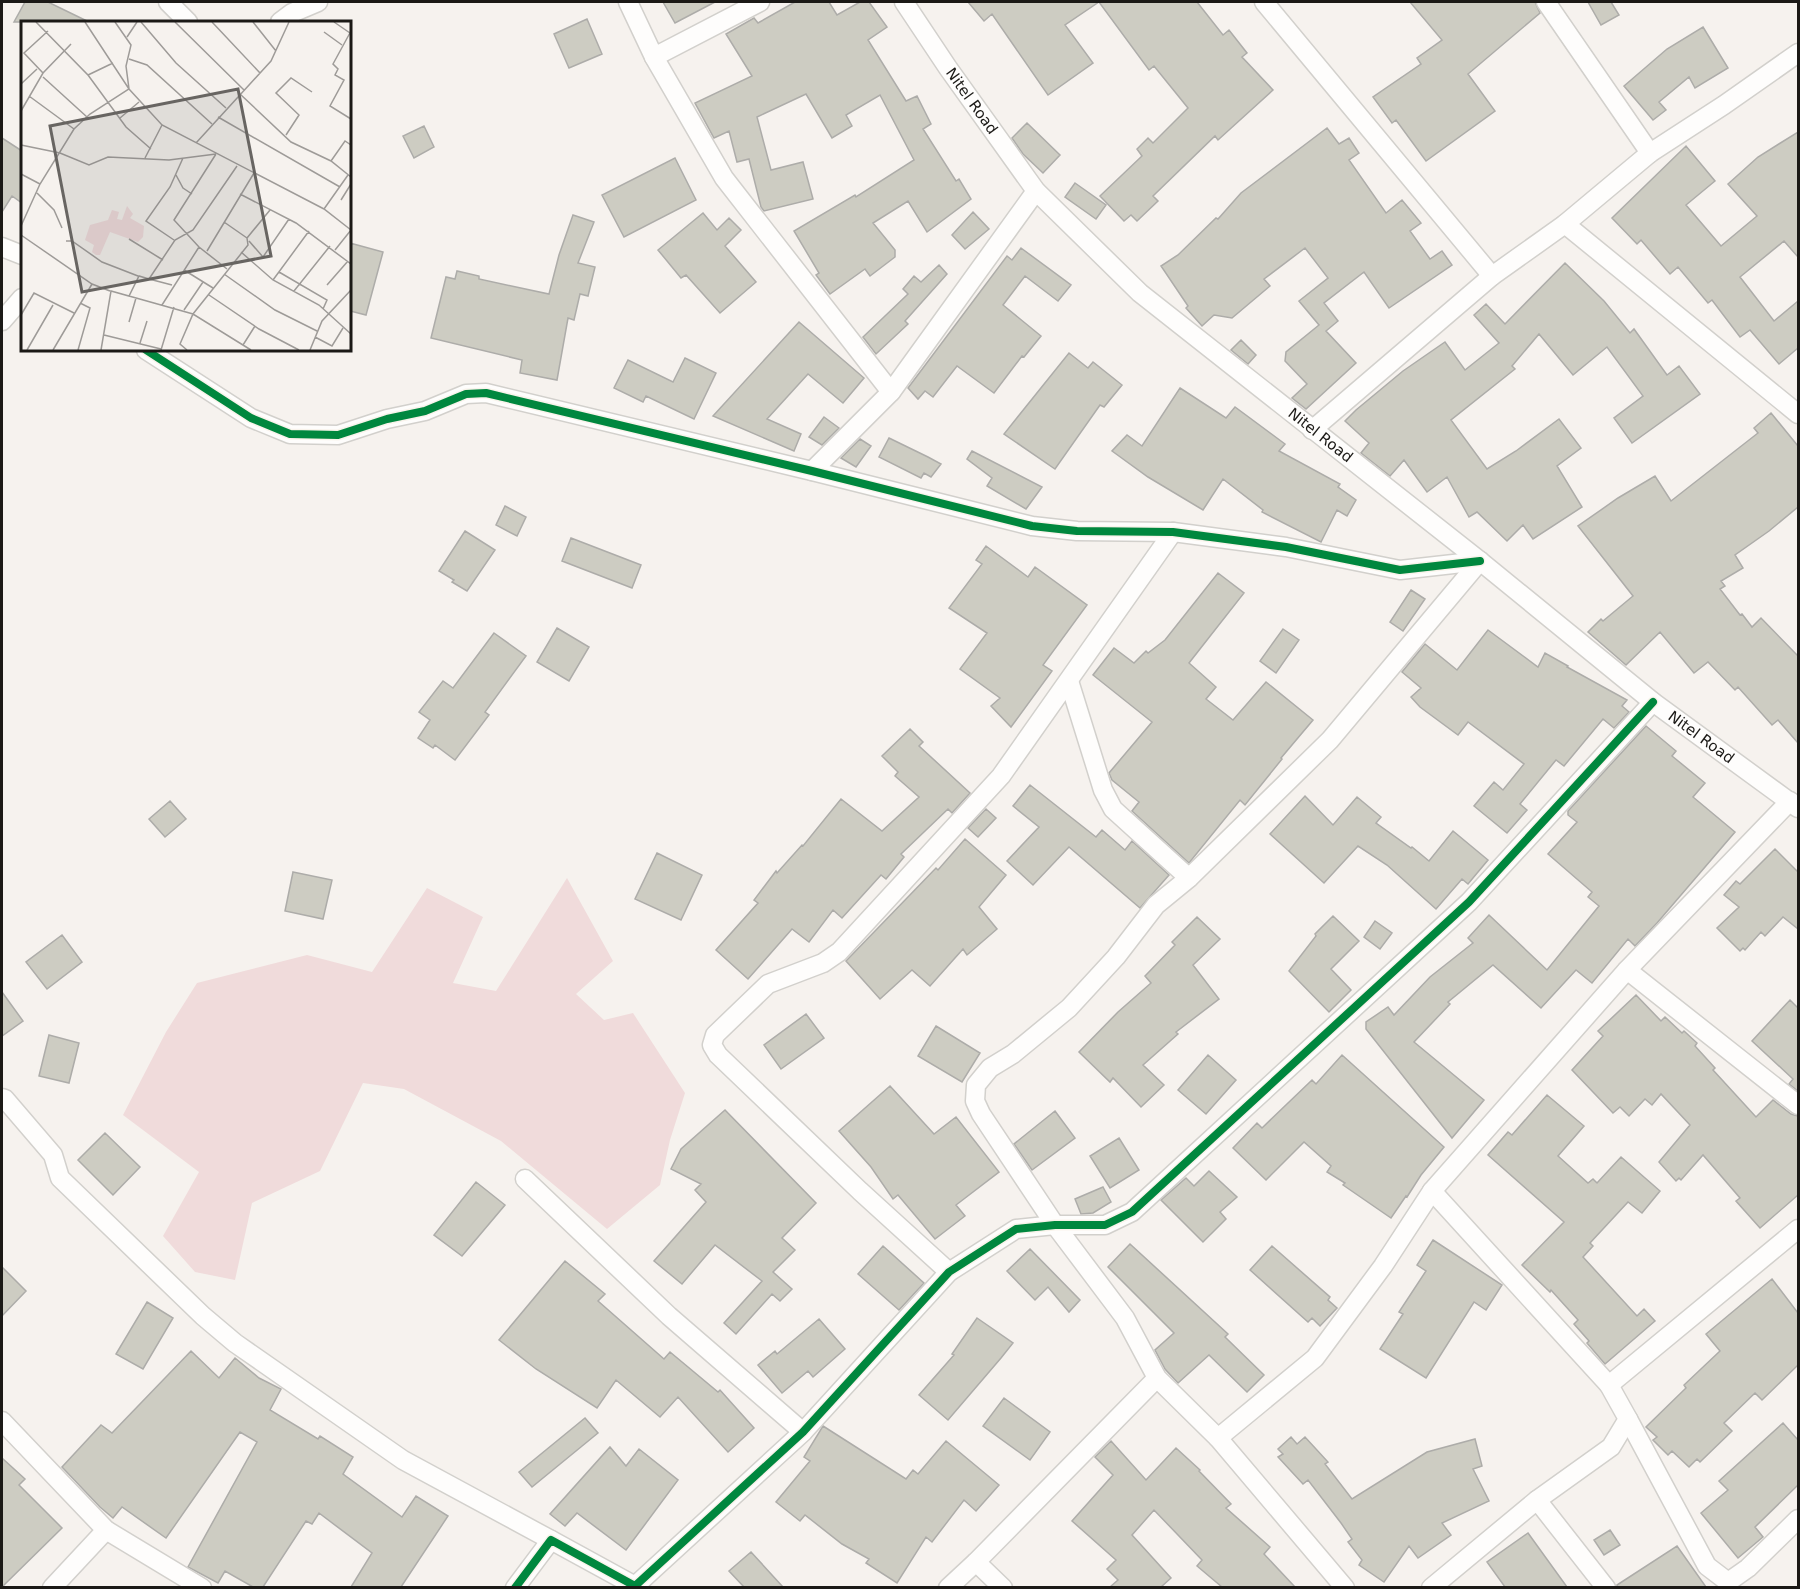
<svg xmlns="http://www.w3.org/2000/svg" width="1800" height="1589" viewBox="0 0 1800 1589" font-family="'DejaVu Sans',sans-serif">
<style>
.green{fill:#f0dbdb}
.building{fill:#cdccc2;stroke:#adaca9;stroke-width:1.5}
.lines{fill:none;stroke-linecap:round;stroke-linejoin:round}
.minor-casing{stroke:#d2d0cc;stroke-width:21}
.minor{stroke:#fefdfc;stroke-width:18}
.cycleway-casing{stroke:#f9f3eb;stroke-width:11}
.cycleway{stroke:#00873e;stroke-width:8}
.labels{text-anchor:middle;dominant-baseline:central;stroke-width:5;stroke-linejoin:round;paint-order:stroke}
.street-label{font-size:15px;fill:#1b1916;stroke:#f9f3eb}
.inset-road{fill:none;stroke:#9e9b98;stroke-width:1.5}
.view{fill:#686562;fill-opacity:0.15;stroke:#686562;stroke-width:3}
.inset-edge{fill:none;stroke:#1b1916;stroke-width:3}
</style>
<rect width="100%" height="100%" fill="#f6f2ee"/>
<path class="green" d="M567,878l46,83 -37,33 28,26 29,-7 52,80 -15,47 -10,45 -53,44 -106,-88 -97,-52 -41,-6 -43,88 -68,32 -17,77 -40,-8 -32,-36 36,-64 -76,-57 43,-83 31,-49 110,-28 65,17 55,-84 56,29 -30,66 43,8z"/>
<path class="building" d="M25,2h23l41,20h-75z
M663,2h52l-40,21z
M795,2h34l8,13 23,-13h9l18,25 -19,13 38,61 11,-5 14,28 -8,5 33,52 3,-2 12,20 -44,33 -19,-31 -35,22 22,27v7l-25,19 -5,-7 -35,25 -14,-19 3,-2 -25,-42 61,-36 1,2 58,-37 -34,-65 -34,20 6,11 -20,12 -26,-44 -49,23 14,53 32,-8 10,37 -49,12 -3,-4 -12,-48 -12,3 -8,-31 -15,7 -19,-35 57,-27 -26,-42 28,-16 4,5z
M968,2h229l26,33 6,-5 18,23 -5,4 31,33 -55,50 -3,-4 -62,60 5,5 -21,20 -6,-6 -7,6 -24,-25 42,-40 -5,-7 11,-11 5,5 35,-35 -34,-42 -5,4 -50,-68 -34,23 28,38 -45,32 -56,-81 -8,7z
M1410,2h125l5,11 -72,61 27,37 -69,50 -30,-41 -4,3 -19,-26 48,-33 -4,-6 25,-18z
M1588,2h23l8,13 -18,10z
M587,19l15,35 -33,14 -15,-34z
M1703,27l25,41 -33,20 -6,-11 -30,25 7,8 -13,10 -29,-34 43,-37z
M1027,123l33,32 -17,18 -20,-19 -11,-16z
M424,126l10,21 -20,11 -11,-22z
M1327,128l12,16 10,-6 10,15 -10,7 37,53 16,-13 19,23 -11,8 20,28 12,-8 10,14 -63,43 -25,-36 -40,31 14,18 -12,10 30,32 -50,46 -14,-11 15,-14 -22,-23 1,-9 33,-27 -20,-24 29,-23 -23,-30 -41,31 6,7 -38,32 -18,-3 -12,11 -16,-18 2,-2 -27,-40 17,-11 38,-37 2,1 23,-26z
M1798,132v125l-14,-16 -44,36 34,44 24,-20v47l-19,16 -29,-34 -10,7 -28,-37 -4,3 -30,-36 -8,7 -29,-34 -4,4 -25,-26 74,-72 29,35 -29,24 35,41 36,-30 -29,-32 30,-27z
M2,138l20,13v52l-10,-7 -10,16z
M675,158l21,42 -72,37 -22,-42z
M1075,183l31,22 -10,14 -31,-22z
M973,212l16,17 -24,20 -13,-14z
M703,213l14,17 12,-12 12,12 -16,16 31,36 -36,31 -34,-38 -5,3 -23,-28z
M573,215l21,7 -16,41 17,4 -7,29 -8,-2 -6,26 -6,-2 -11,62 -37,-7 2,-13 -91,-22 15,-61 9,2 2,-8 22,5v3l70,15 10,-39z
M350,243l33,9 -17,63 -16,-4z
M1021,248l50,37 -13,16 -33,-25 -22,29 38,31 -17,21 -2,-1 -28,37 -37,-27 -24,31 -8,-6 -7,8 -10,-11 99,-132 5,4z
M1565,263l39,38 26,32 4,-4 33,46 12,-9 21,28 -68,49 -18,-25 29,-22 -36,-49 -34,28 -34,-41 -27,32 3,3 -64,51 36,49 29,-18 43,-32 22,29 -24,18 25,41 -49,32 -10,-14 -16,16 -30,-29 -8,5 -22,-40 -20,15 -23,-32 -14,16 -29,-23 8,-10 -24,-22 11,-11 47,-39 42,-29 20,28 34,-27 -25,-28 12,-11 19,20z
M939,265l8,9 -42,47 3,3 -32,30 -13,-17 45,-43 -5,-5 11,-13 7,6z
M799,322l65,56 -21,25 -35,-29 -41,45 34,15 -7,17 -81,-35z
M1241,340l15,15 -8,9 -17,-14z
M1069,353l19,15 5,-6 29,23 -18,22 -4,-2 -45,64 -51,-35z
M685,358l31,15 -22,46 -48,-23 -3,6 -29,-14 14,-28 45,22z
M1180,388l46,30 9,-11 50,37 -6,7 61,33 -2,3 18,13 -9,16 -10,-6 -16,32 -59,-30 1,-2 -40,-31 -20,31 -55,-33 -36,-26 15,-16 15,11z
M1771,413l27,33v61l-29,24 -34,24 8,13 -22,13 4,5 -5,3 20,26 2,-1 10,13 9,-9 37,38v87l-20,-23 -6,5 -34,-38 -3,3 -27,-28 -14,11 -34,-41 -34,33 -38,-33 13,-13 2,2 30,-25 -55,-70 40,-28 37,-22 16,25 87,-68 -4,-5z
M824,417l15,11 -17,17 -13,-8z
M889,438l39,19 13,7 -10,13 -7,-4 -3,5 -42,-21z
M860,439l11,7 -15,21 -15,-9z
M972,451l70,36 -16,22 -39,-23 5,-8 -25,-19z
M505,506l21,11 -9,19 -21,-11z
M465,531l30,19 -28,41 -15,-9 2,-2 -15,-9z
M571,538l70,27 -9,23 -70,-27z
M986,546l42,31 7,-10 52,38 -44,60 9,6 -41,56 -20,-21 9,-8 -40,-29 27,-36 -38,-25 33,-44 -6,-4z
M1218,573l26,20 -55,70 27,24 -10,12 27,21 33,-38 47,38 -32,38 1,1 -37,46 -5,-5 -51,63 -57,-52 7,-9 -27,-22 -3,-7 43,-51 -59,-47 21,-27 20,15 12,-12 2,2 17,-13z
M1411,590l14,9 -22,32 -13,-9z
M557,628l32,19 -20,34 -32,-19z
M1283,629l16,11 -23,33 -16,-12z
M1488,630l50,37 7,-14 23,13 -1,1 60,33 -5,6 7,6 -15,16 -11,-9 -39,47 -8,-6 -36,44 7,6 -20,23 -33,-27 20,-24 9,8 21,-26 -56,-42 -10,13 -38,-28 -9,-10 10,-9 -19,-16 23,-28 32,26z
M494,633l32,23 -41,56 4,3 -34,45 -20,-15 -2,3 -15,-10 12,-18 -11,-8 24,-31 10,7z
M1646,726l30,25 -4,5 33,27 -12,14 42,35 -78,91 -22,23 -7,-7 -36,44 -16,-13 -35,38 -48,-43 -45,37 2,2 -36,38 70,58 -32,38 -86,-109v-7l22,-15 6,8 36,-38 43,-34 -5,-5 21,-23 58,55 52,-64 -11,-9 4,-5 -44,-38 29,-32 -9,-7v-4z
M910,729l13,13 -4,4 51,47 -18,20 -4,-4 -47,45 3,3 -18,22 -5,-4 -39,43 -9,-8 -24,32 -17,-13 -44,50 -32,-29 42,-47 -4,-3 22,-29 1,2 25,-28 1,1 38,-47 41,32 37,-34 -24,-21 3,-4 -16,-16z
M1030,785l66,52 6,-7 23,20 7,-9 37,34 -29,33 -71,-61 -36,38 -26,-24 32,-34 -26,-21z
M1305,796l28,29 24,-28 24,20 -5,6 35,25 1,-1 17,14 24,-30 35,29 -20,24 -6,-5 -26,30 -49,-44 -29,-19 -34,37 -54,-49z
M170,801l16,18 -21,18 -16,-18z
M986,809l10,9 -18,19 -10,-9z
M965,839l41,36 -27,32 18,22 -30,26 -4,-6 -33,37 -18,-16 -32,29 -34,-38 90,-93 2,2z
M1775,849l23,23v57l-15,-12 -18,19 -4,-4 -16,18 -2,-2 -3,3 -23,-23 22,-21 -15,-12 12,-14 4,3z
M657,853l45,22 -21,45 -46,-21z
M293,872l39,8 -9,39 -38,-8z
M1333,916l26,25 -28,28 20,21 -22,22 -40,-41 27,-35 -1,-2z
M1197,917l23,22 -27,26 26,34 -43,33 2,2 -35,31 21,20 -23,22 -28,-29 -3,4 -31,-30 39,-40 33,-29 -6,-7 30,-31 -3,-3z
M1375,921l17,12 -12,16 -16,-12z
M62,935l20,27 -35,27 -21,-27z
M2,992l21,29 -21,15z
M1636,995l25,26 4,-4 17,16 2,-2 13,12 -2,3 20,22 -2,2 43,47 17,-17 18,14 7,2v79l-38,33 -24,-27 4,-3 -37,-43 -22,25 -2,-2 -3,3 -17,-19 31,-37 -29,-31 -9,11 -7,-6 -16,17 -9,-9 -7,6 -41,-43 31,-34 -5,-5z
M1790,1000l8,8v83l-9,-7 4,-5 -41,-38z
M806,1014l18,24 -43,31 -17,-24z
M936,1026l44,27 -18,29 -44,-26z
M49,1035l30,8 -10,40 -30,-7z
M1208,1055l28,25 -30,34 -28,-24z
M1342,1055l102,92 -23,28 -14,22 -1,-1 -15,22 -48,-33 2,-2 -18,-11 4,-6 -27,-24 -38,38 -33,-32 24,-25 5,5 50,-48 4,4z
M890,1086l44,48 22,-17 43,55 -43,33 9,11 -30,23 -37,-44 -5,4 -22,-32 -32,-36z
M1547,1095l37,31 -26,30 30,27 5,-4 4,4 24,-26 39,34 -18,22 -14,-11 -38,41 3,3 -10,11 54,59 7,-7 11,12 -50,43 -18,-21 2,-2 -15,-17 4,-4 -27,-30 -1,2 -28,-27 42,-43 -76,-67 20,-23 4,3z
M725,1110l91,93 -34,35 13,12 -22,22 19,17 -12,12 -8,-7 -36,40 -12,-11 38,-42 -47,-36 -33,39 -28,-23 52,-59 -11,-12 6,-6 -30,-15 10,-20z
M1055,1111l20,27 -43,32 -18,-26z
M105,1133l35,34 -27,28 -35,-35z
M1119,1138l20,32 -29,18 -20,-32z
M1209,1171l28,26 -17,15 6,7 -23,23 -42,-42 25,-22 8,8z
M476,1182l29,23 -43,51 -28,-21z
M1103,1187l8,15 -18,11 -12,1 -6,-15z
M1433,1240l69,45 -16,25 -12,-8 -48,76 -46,-29 23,-35 -4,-2 27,-41 -9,-6z
M1130,1244l98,90 -3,3 39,38 -17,17 -38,-37 -31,28 -13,-14 -10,-19 19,-17 -66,-66z
M883,1246l41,37 -25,27 -41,-36z
M1272,1246l58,51 -2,3 9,8 -17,18 -8,-8 -4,4 -58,-52z
M1030,1249l50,51 -11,12 -21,-25 -13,13 -28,-29z
M565,1261l40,33 -7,7 66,58 6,-7 48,40 2,-2 34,38 -26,24 -50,-55 -18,20 -44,-37 -19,28 -61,-39 -37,-29z
M2,1267l24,24 -24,25z
M1772,1279l26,34v52l-36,35 -7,-7 -31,30 8,8 -32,31 -3,-3 -8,8 -17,-16 -4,4 -15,-15 4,-3 -11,-10 40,-39 -2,-3 36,-34 -14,-17z
M147,1302l26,16 -30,51 -27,-15z
M977,1318l36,25 -12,15 -53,62 -29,-25 35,-40 -2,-1z
M819,1319l26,30 -32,28 -5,-6 -26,22 -24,-28 17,-14 2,3z
M191,1351l28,27 16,-20 24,20 22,11 -11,21 48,29 2,-3 33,21 -10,17 59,43 14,-21 32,20 -47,71h-50l21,-34 -53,-40 -7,11 -6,-3 -43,66h-10l-28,-16 -7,12 -30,-16 69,-125 -17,-10 -74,106 -44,-31 -9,11 -13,-11 -38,-40 39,-42 11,8z
M1004,1398l46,34 -20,28 -47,-34z
M585,1418l13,15 -66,54 -13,-15z
M1783,1423l15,17v45l-43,42 8,10 -25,21 -37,-45 27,-23 -9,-9z
M823,1426l83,53 7,-9 5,4 28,-33 53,44 -23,26 -12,-11 -32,42 -6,-5 -29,46 -31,-20 3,-4 -27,-15 -37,-29 -5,6 -24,-19 34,-41 -6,-4z
M1291,1437l6,7 8,-7 23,25 -3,2 27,35 75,-47 48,-13 7,27 -9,3 16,32 -47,22 9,12 -33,23 -9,-12 -25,36 -25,-17 3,-5 -14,-18 4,-3 -11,-16 -33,-43 -5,4 -25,-27 5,-3 -5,-5z
M1111,1441l35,39 30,-32 24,22 -1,1 32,33 -5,4 44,39 -6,7 31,33h-73l-25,-21 5,-6 -48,-50 -22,25 39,43 -10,9h-51l8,-7 -11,-11 9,-9 -44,-39 41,-46 -18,-18z
M610,1447l16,19 13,-17 39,31 -52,70 -49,-37 -12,13 -15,-12z
M2,1458l23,21 -6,6 43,43 -60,59z
M1610,1530l10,15 -16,10 -10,-15z
M1528,1533l39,54h-62l-18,-25z
M1677,1546l29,41h-89v-2z
M751,1552l32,35h-39l-15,-16z"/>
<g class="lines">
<defs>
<g id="minor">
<path d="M168,2l20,20"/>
<path d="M628,2l26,55 70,121 167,214"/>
<path id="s1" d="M904,2l44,66 88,123 104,102 340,268 173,141 145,106"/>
<path d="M1264,2l228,274"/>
<path d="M1546,2l104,151"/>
<path d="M280,22l12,-9 26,-11"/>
<path d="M654,57l106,-55"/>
<path d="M1565,224l233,190"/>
<path d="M2,247l20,8"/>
<path d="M2,321l20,-23"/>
<path d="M146,350l105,68 39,16 48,1 49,-16 38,-8 41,-17 20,-1 326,78 220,55 45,5 96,1 113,15 114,23 80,-9"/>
<path d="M1312,430l180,-154 73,-52 85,-71 74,-48 74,-52"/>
<path d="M812,471l79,-79 145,-201"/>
<path d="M1069,681l34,109 10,19 76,69"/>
<path d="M1627,970l171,135"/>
<path d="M2,1098l3,1 48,56 7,23 143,138 32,27 168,117 148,80"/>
<path d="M525,1179l144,137 134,116"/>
<path d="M1432,1191l177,194"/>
<path d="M949,1272l-89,-81 -142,-136 -6,-10 3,-10 53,-51 55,-21 16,-11 162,-176 172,-244"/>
<path d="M1628,1419l79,147 21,16 20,-14 50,-49"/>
<path d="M2,1421l104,109 96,58"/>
<path d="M1218,1438l97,-80 68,-92 49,-75 195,-221 163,-169"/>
<path d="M1537,1500l69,88"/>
<path d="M976,1562l27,26"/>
<path d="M52,1588l54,-58"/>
<path d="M515,1588l36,-48 84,46 168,-154 146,-160 67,-43 39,-4h50l27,-13 337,-310 184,-200"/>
<path d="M948,1588l28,-26 181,-184"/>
<path d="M1345,1588l-127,-150 -61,-60 -32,-60 -70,-93 -74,-111 -6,-13 1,-16 14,-17 23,-14 56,-46 47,-51 40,-52 33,-27 141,-138 150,-179"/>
<path d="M1431,1588l106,-88 74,-53 17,-28 -19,-34 189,-156"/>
</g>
</defs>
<use href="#minor" class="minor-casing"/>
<use href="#minor" class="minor"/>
<defs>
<path id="cycleway" d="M146,350l105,68 39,16 48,1 49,-16 38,-8 41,-17 20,-1 326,78 220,55 45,5 96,1 113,15 114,23 80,-9
M515,1588l36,-48 84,46 168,-154 146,-160 67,-43 39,-4h50l27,-13 337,-310 184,-200"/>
</defs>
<use href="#cycleway" class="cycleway-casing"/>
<use href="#cycleway" class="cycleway"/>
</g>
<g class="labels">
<g class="street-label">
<text stroke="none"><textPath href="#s1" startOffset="120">Nitel Road</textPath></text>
<text stroke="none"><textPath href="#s1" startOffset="606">Nitel Road</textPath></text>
<text stroke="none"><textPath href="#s1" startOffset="1092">Nitel Road</textPath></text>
</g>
</g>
<g transform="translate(21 21)">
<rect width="330" height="330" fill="#f6f2ee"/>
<path d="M106,185l6,8 -3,4 14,8 -1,11 -5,5 -28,-10 -10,23h-4l-4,-3 2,-7 -9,-5 5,-15 18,-5 4,-10 7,2 -2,7 5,1z" fill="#f0dbdb"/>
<path class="inset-road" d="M15,1l52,53 25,-12M64,1l44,67 33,36 162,84 27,21M120,1l35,41 50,45M154,1l69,68M191,1l48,51M232,1l23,29M313,1l16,11M330,10l-18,33 5,5 -3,6 9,5 -14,26 21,13M303,11l18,13M106,16l10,-15M108,38l18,6 65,59M22,52l-19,-20 24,-22M67,54l38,52 25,22M22,56l44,40M0,63l16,-15M219,73l51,48 40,19 20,16M8,75l45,33M0,90l22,-38 28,-29M197,96l122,70M99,97l19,-16M265,114l13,-20 -23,-22 15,-15 21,14M175,122l75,-82 18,-39M0,124l39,8 29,12 19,-8 61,3 47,-6M195,133l-42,66 25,27 28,22M124,137l17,-33M310,140l14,-20 6,4M0,153l19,10M155,154l7,13 9,6M16,172l17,17 8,18M219,173l56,29 55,41M320,179l10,-16M303,188l24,-34M203,201l23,16M0,205l19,-42 34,-55 16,-15 39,-25 -3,-23 5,-21 -16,-23M0,214l71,49 18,7M108,218l34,21M153,219l-28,-19 24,-34 13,-29M45,220h6l30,21 36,14M228,220l14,16 26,-38M314,229l16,-20M186,230l47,-78M220,231l32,28 46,25 32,29M163,249l29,18M258,251l48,28 -4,9M203,253l51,36 42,21M128,258l23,6M252,259l36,-49M306,264l21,-24M273,270l36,-45M188,274l50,34 40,21M108,275l64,18 58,36M141,284l37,-58M163,289l19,-28M0,294l13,-22 40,20M108,301l7,-24M83,314l57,14M294,316l17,9 11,-18M119,322l7,-22M222,324l12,-19M6,329l26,-45M32,329l39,-66M57,329l12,-42 -10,-5M80,329l10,-59 18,5 10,-20 10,3 26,-39 18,-10 44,-64M140,329l13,-43M166,329l-7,-6 13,-30 55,-69 -1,-7 23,-28M289,329l12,-29 29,-31"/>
<path class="view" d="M217,68l33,167 -189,36 -32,-166z"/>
<rect width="330" height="330" class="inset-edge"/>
</g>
<rect width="1800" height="1589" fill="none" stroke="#1b1916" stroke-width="6"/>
</svg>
